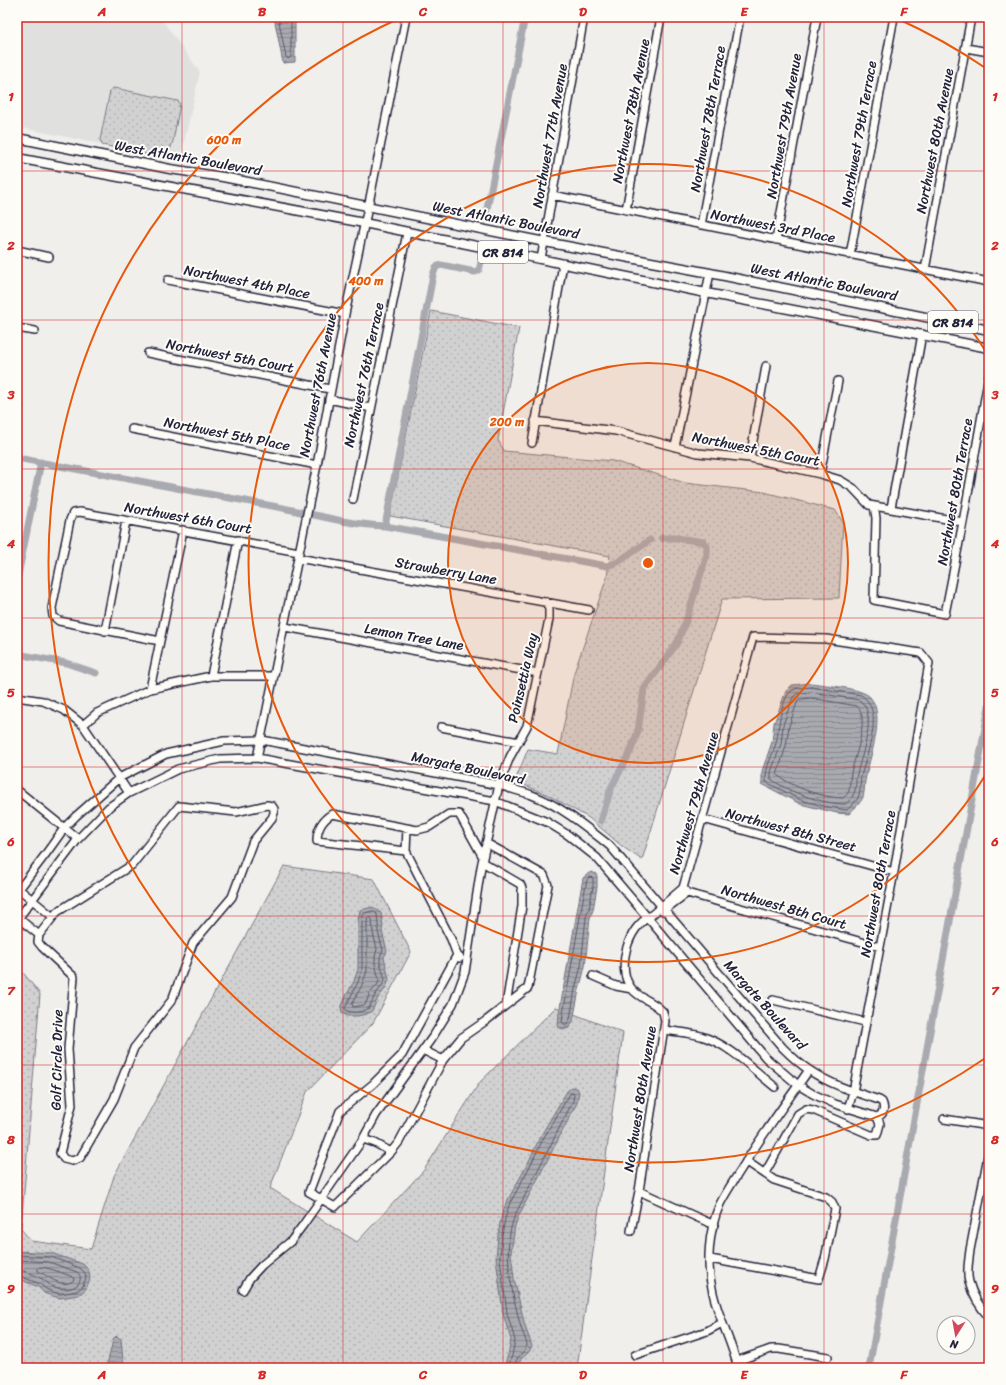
<svg xmlns="http://www.w3.org/2000/svg" width="1006" height="1385" viewBox="0 0 1006 1385" font-family="Sriracha,sans-serif">
<style>
.built{fill:#e0e0df}
.grass{fill:url(#grass-dots);stroke:#7a7a86}
.water{fill:url(#water-rules);stroke:#737381}
.lines{fill:none;stroke-linecap:round;stroke-linejoin:round}
.shore{stroke:#58586a;stroke-width:1}
.canal{stroke:#a9a9b0;stroke-width:7}
.minor-casing{stroke:#22223b;stroke-width:10}
.major-casing{stroke:#22223b;stroke-width:11}
.minor{stroke:#fdfcf7;stroke-width:7}
.major{stroke:#fdfcf7;stroke-width:8}
.grid{fill:none;stroke:#d62828;stroke-width:1;stroke-opacity:0.55}
.ring{fill:none;stroke:#e8590c;stroke-width:2}
.labels{text-anchor:middle;dominant-baseline:central;stroke-width:4;stroke-linejoin:round;paint-order:stroke}
.shield{fill:#fdfcf7;stroke:#646373;stroke-width:1}
.shield-label{font-size:13px;font-weight:bold;fill:#22223b}
.street-label{font-size:14px;fill:#22223b;stroke:#fdfcf7}
.centre{fill:#e8590c;stroke:#fdfcf7;stroke-width:2}
.ring-label{font-size:12px;text-anchor:middle;font-weight:bold;fill:#e8590c;stroke:#fdfcf7;stroke-width:4;stroke-linejoin:round;paint-order:stroke}
.neatline{fill:none;stroke:#d62828;stroke-width:1.5}
.grid-label{font-size:13px;text-anchor:middle;font-weight:bold;fill:#d62828}
</style>
<defs>
<pattern id="grass-dots" width="8" height="8" patternUnits="userSpaceOnUse"><rect width="8" height="8" fill="#d2d1d1"/><path d="M2 2h.1M6 6h.1" fill="none" stroke="#b4b3b4" stroke-width="1.8" stroke-linecap="round"/></pattern>
<pattern id="water-rules" width="6" height="5" patternUnits="userSpaceOnUse"><rect width="6" height="5" fill="#a9a9b0"/><path d="M0 2.5h6" fill="none" stroke="#898990"/></pattern>
</defs>
<rect width="100%" height="100%" fill="#f0efec"/>
<filter id="ink" filterUnits="userSpaceOnUse"><feTurbulence type="fractalNoise" baseFrequency=".025" numOctaves="2"/><feDisplacementMap in="SourceGraphic" scale="8" xChannelSelector="R" yChannelSelector="G"/><feConvolveMatrix kernelMatrix="1 2 1 2 8 2 1 2 1" color-interpolation-filters="sRGB"/></filter>
<g filter="url(#ink)">
<path class="built" d="M17,17h143l40,55 -20,88 -163,-33z"/>
<path class="grass" d="M114,88l64,13 2,3 -7,37 -5,15 -5,2 -61,-13 -2,-5 10,-49 1,-2z
M431,311l88,17 -21,112 6,11 109,10 72,22 79,9 71,18 8,12 -4,76 -117,1 -80,261 -19,-13 -34,-29 -41,-23 -33,-14 13,-32 30,5 16,-81 33,-96 3,-21 -220,-40z
M284,866l90,13 37,73 -38,71 -66,69 -37,96 87,54 67,-72 56,-88 76,-75 67,26 -46,335h-560v-403l23,29 -19,235 10,12 60,8 23,-73z"/>
<path class="water" d="M274,17h24l-3,7v38l-12,1z
M811,683c13,2 51,5 59,14 16,18 0,59 -4,79 -2,7 -1,15 -3,21 -2,6 -10,12 -14,17l-12,-1 -37,-9 -38,-20v-13l10,-29 2,-19 12,-32 6,-6z
M592,872l4,2 1,2v11l-4,23 -3,8 -5,49 -6,23 -6,31 -4,7 -6,1 -5,-2 1,-14 24,-135 6,-5z
M373,907l8,6 2,12 -1,6 5,20 -3,6 5,22 -3,9 -8,10 -6,13 -5,3 -9,2h-11l-5,-3 -1,-5 5,-12 8,-15 4,-12v-48l2,-11z
M572,1087l5,1 2,4 -2,11 -59,114 -3,9 -4,27 3,25 11,48 7,20 -3,6 -8,7 -4,9h-16l3,-2 4,-11 3,-15 -8,-26 -7,-56 2,-23 3,-17 5,-15 21,-38 13,-28 27,-46z
M17,1251l34,2 32,11 6,7 1,8 -4,10 -7,6 -19,3 -8,-2 -8,-3 -6,-6 -21,-9z
M116,1336l5,3 2,21 3,8h-20l5,-19 2,-10z"/>
<g class="lines">
<path class="shore" d="M278,17l8,40 2,2 3,-2v-33l2,-7
M811,687l50,8c25,16 5,59 0,82 -1,6 0,13 -2,18 -1,5 -8,11 -12,15l-24,-4 -22,-6 -35,-18c-1,-15 6,-25 10,-39 3,-14 4,-40 14,-51 5,-5 14,-4 21,-5z
M811,692l48,8c20,12 2,56 -2,74 -2,6 0,15 -4,21 -1,4 -5,7 -8,9 -22,0 -57,-12 -74,-25v-7l10,-28 2,-19 10,-28 4,-3z
M811,698l46,8c13,10 -2,52 -6,66 -1,6 -1,13 -2,19 -1,3 -4,5 -6,7 -20,0 -51,-11 -66,-23l9,-29 3,-20 9,-26z
M590,877l3,1v9l-4,22 -3,8 -5,49 -6,23 -5,30 -3,5h-3l-2,-2 1,-8 19,-109 5,-25z
M373,911l4,3 1,10v8l5,18 -3,7v6l5,16 -3,7 -7,9 -6,13c-6,4 -17,6 -23,2l-1,-2 13,-26 4,-12v-48c1,-10 2,-9 11,-11z
M370,917l2,2 1,14 4,16 -2,8v7l4,15 -1,5 -8,9 -5,12 -12,2 -1,-3 10,-19 5,-14v-49l1,-4z
M17,1255l34,2 29,11 5,5 1,5 -3,8 -6,5 -17,3 -7,-2 -7,-3 -6,-5 -23,-9
M17,1260l32,2 28,10c4,3 4,7 2,11 -5,7 -18,7 -24,4 -5,-1 -7,-4 -11,-7 -7,-4 -19,-10 -27,-10
M40,1267c11,1 22,6 33,10l1,3c-12,10 -25,-4 -36,-9v-2z
M507,1368l5,-12 3,-16 -8,-27 -7,-55 2,-23 3,-16 4,-14 21,-39 13,-27 27,-45 3,-1 1,1 -1,7 -58,114c-14,36 -3,77 6,113 2,6 5,11 6,17 -3,9 -11,10 -13,23"/>
<path class="canal" d="M485,219l40,-202
M17,458l266,50c33,7 68,17 102,18l222,40 11,-4 32,-22
M385,526l48,-251 3,-8 5,-2 34,7 4,-2 2,-8
M17,580l24,-118
M17,654l49,9 30,10
M601,821l10,-33 20,-38 7,-19 6,-42 33,-46 9,-22 21,-67v-8l-3,-4 -28,-4h-14
M869,1368l120,-662"/>
<defs>
<path id="minor" d="M966,48l23,4
M552,195l437,87
M626,210l35,-193
M701,225l39,-208
M776,240l41,-223
M17,250l32,7
M850,255l44,-238
M541,259l43,-242
M925,270l46,-253
M168,280l177,34
M17,328l18,3
M148,353l182,36
M329,399l42,9
M17,405h2
M535,421l81,10 82,22 52,5 70,16 20,6 13,8 16,17 94,17
M132,429l185,36
M532,443l31,-179
M675,447l35,-174
M750,458l16,-92
M820,474l18,-93
M353,499l54,-266
M874,506l2,12 -2,82 71,14 18,-92 26,-147
M891,508l31,-174
M298,558l291,52
M285,627l253,46
M105,631l21,-110
M160,641l-101,-20 -6,-5 -1,-8 18,-88 3,-7 7,-1 219,40
M211,676l27,-136
M150,689l33,-159
M17,697l26,4 21,9 19,15 46,68
M83,725l14,-12 53,-24 61,-13h63
M441,727l78,15
M257,758l60,-293 28,-151 25,-116 36,-181
M17,790l61,49
M267,805l5,1 2,3v4l-2,5 -19,23 -21,56 -39,46 -21,57 -38,48 -20,51 -34,59 -8,3 -8,-2 -4,-6 12,-48 -4,-56 6,-72 -32,-30 -4,-5 1,-7 18,-23 75,-47 47,-59 57,6z
M703,819l191,53
M407,828l-1,23 45,88 6,16 3,3
M406,851l-89,-10c0,-11 5,-21 15,-27l85,16 12,-3 20,-13h10l24,43
M482,862l38,22 2,4v18l-16,99
M19,889l34,28
M685,890l2,3 193,54
M17,892l28,-37 20,-28 11,-11 43,-38 47,-24 58,-13 38,-1 237,45c11,4 22,6 33,10 29,11 53,31 78,51l173,202c8,8 17,16 26,22 22,15 46,22 70,30l3,2c3,6 2,13 -5,15l-42,-13 -22,-10 -15,-9 -32,-27 -118,-140 -51,-60 -29,-23 -21,-13 -52,-21 -238,-43 -37,1 -42,10 -49,24 -20,14 -31,32 -61,81
M663,911l24,-18
M17,917l22,18
M648,918l35,-30 70,-251 73,2 95,14 8,10 -35,209 -41,220 -5,17
M457,955l-55,100 -29,29 -33,27 -31,81 26,15 56,-55 8,-10 44,-82 18,-22 26,-18 41,-32 20,-103 -4,-10 -58,-32
M593,976l23,10 16,3
M773,1000l92,22
M665,1030c12,2 25,3 36,6 30,9 51,33 74,51
M423,1050l20,10
M944,1119l45,7
M363,1139l12,4 16,9
M989,1151l-19,99c-1,10 -4,22 -1,32 3,12 11,26 20,35
M765,1173l33,-59 8,-5 7,1 58,25h6l3,-11 -3,-7
M639,1191l75,34
M631,1231l8,-40 26,-170 -2,-9 -3,-3c-8,-8 -21,-11 -28,-20 -17,-20 -4,-63 19,-73
M710,1259l109,20 6,-20 10,-50 -3,-7 -6,-5 -52,-17 -28,-19
M243,1290l7,-12 12,-13 29,-24 12,-16 60,-86 13,-24 58,-80 19,-31 12,-32 16,-105 18,-82 11,-28 17,-31 22,-107v-10l-3,-7
M635,1355l72,-24 15,-8
M737,1361l34,-12h8l49,8
M738,1368c-6,-25 -19,-49 -25,-75 -7,-28 -5,-62 7,-89 7,-14 17,-28 25,-41 20,-32 42,-62 64,-93"/>
<path id="major" d="M17,138l153,31 53,8 322,65 165,31 279,57
M17,158l347,65 342,70 283,55"/>
</defs>
<use href="#minor" class="minor-casing"/>
<use href="#major" class="major-casing"/>
<use href="#minor" class="minor"/>
<use href="#major" class="major"/>
</g>
</g>
<path class="grid" d="M182,17v1351M343,17v1351M503,17v1351M663,17v1351M824,17v1351M17,171h972M17,320h972M17,469h972M17,618h972M17,767h972M17,916h972M17,1065h972M17,1214h972"/>
<circle cx="648" cy="563" r="200" fill="#e8590c" fill-opacity=".12"/>
<g class="ring">
<circle cx="648" cy="563" r="200"/>
<path d="M988 771A399 399 0 1 1 988 355"/>
<path d="M987 1057A599 599 0 1 1 400 18M896 18A599 599 0 0 1 987 69"/>
</g>
<g class="labels">
<g class="shield">
<rect x="478" y="241" width="50" height="22" rx="3"/>
<rect x="928" y="311" width="50" height="22" rx="3"/>
</g>
<g class="shield-label">
<text x="503" y="252">CR 814</text>
<text x="953" y="322">CR 814</text>
</g>
<g class="street-label">
<text transform="translate(631 111) rotate(-79)">Northwest 78th Avenue</text>
<text transform="translate(708 119) rotate(-80)">Northwest 78th Terrace</text>
<text transform="translate(784 126) rotate(-80)">Northwest 79th Avenue</text>
<text transform="translate(859 134) rotate(-80)">Northwest 79th Terrace</text>
<text transform="translate(550 136) rotate(-80)">Northwest 77th Avenue</text>
<text transform="translate(935 141) rotate(-79)">Northwest 80th Avenue</text>
<text transform="translate(188 158) rotate(10)">West Atlantic Boulevard</text>
<text transform="translate(506 220) rotate(11)">West Atlantic Boulevard</text>
<text transform="translate(773 226) rotate(11)">Northwest 3rd Place</text>
<text transform="translate(247 282) rotate(11)">Northwest 4th Place</text>
<text transform="translate(824 282) rotate(11)">West Atlantic Boulevard</text>
<text transform="translate(230 356) rotate(11)">Northwest 5th Court</text>
<text transform="translate(364 375) rotate(-78)">Northwest 76th Terrace</text>
<text transform="translate(318 385) rotate(-79)">Northwest 76th Avenue</text>
<text transform="translate(227 434) rotate(11)">Northwest 5th Place</text>
<text transform="translate(756 449) rotate(11)">Northwest 5th Court</text>
<text transform="translate(955 492) rotate(-80)">Northwest 80th Terrace</text>
<text transform="translate(188 518) rotate(10)">Northwest 6th Court</text>
<text transform="translate(446 571) rotate(10)">Strawberry Lane</text>
<text transform="translate(414 637) rotate(10)">Lemon Tree Lane</text>
<text transform="translate(523 678) rotate(-77)">Poinsettia Way</text>
<text transform="translate(468 768) rotate(12)">Margate Boulevard</text>
<text transform="translate(694 803) rotate(-74)">Northwest 79th Avenue</text>
<text transform="translate(791 830) rotate(15)">Northwest 8th Street</text>
<text transform="translate(878 884) rotate(-80)">Northwest 80th Terrace</text>
<text transform="translate(784 907) rotate(16)">Northwest 8th Court</text>
<text transform="translate(765 1005) rotate(48)">Margate Boulevard</text>
<text transform="translate(57 1060) rotate(-89)">Golf Circle Drive</text>
<text transform="translate(640 1099) rotate(-81)">Northwest 80th Avenue</text>
</g>
</g>
<circle cx="648" cy="563" r="6" class="centre"/>
<g class="ring-label">
<text x="224" y="144">600 m</text>
<text x="366" y="285">400 m</text>
<text x="507" y="426">200 m</text>
</g>
<rect width="1006" height="1385" fill="none" stroke="#fdfcf7" stroke-width="44"/>
<g transform="translate(956 1335) rotate(191)"><circle r="19" fill="#fdfcf7" stroke="#a5a5ac"/>
<path d="M0-3L7 15L0 10L-7 15Z" fill="#d1495b"/>
<text y="-6" font-size="11" font-weight="bold" text-anchor="middle" fill="#22223b">N</text>
</g>
<rect x="22" y="22" width="962" height="1341" class="neatline"/>
<g class="grid-label">
<text x="102" y="16">A</text>
<text x="262" y="16">B</text>
<text x="423" y="16">C</text>
<text x="583" y="16">D</text>
<text x="744" y="16">E</text>
<text x="904" y="16">F</text>
<text x="11" y="101">1</text>
<text x="995" y="101">1</text>
<text x="11" y="250">2</text>
<text x="995" y="250">2</text>
<text x="11" y="399">3</text>
<text x="995" y="399">3</text>
<text x="11" y="548">4</text>
<text x="995" y="548">4</text>
<text x="11" y="697">5</text>
<text x="995" y="697">5</text>
<text x="11" y="846">6</text>
<text x="995" y="846">6</text>
<text x="11" y="995">7</text>
<text x="995" y="995">7</text>
<text x="11" y="1144">8</text>
<text x="995" y="1144">8</text>
<text x="11" y="1293">9</text>
<text x="995" y="1293">9</text>
<text x="102" y="1379">A</text>
<text x="262" y="1379">B</text>
<text x="423" y="1379">C</text>
<text x="583" y="1379">D</text>
<text x="744" y="1379">E</text>
<text x="904" y="1379">F</text>
</g>
</svg>
